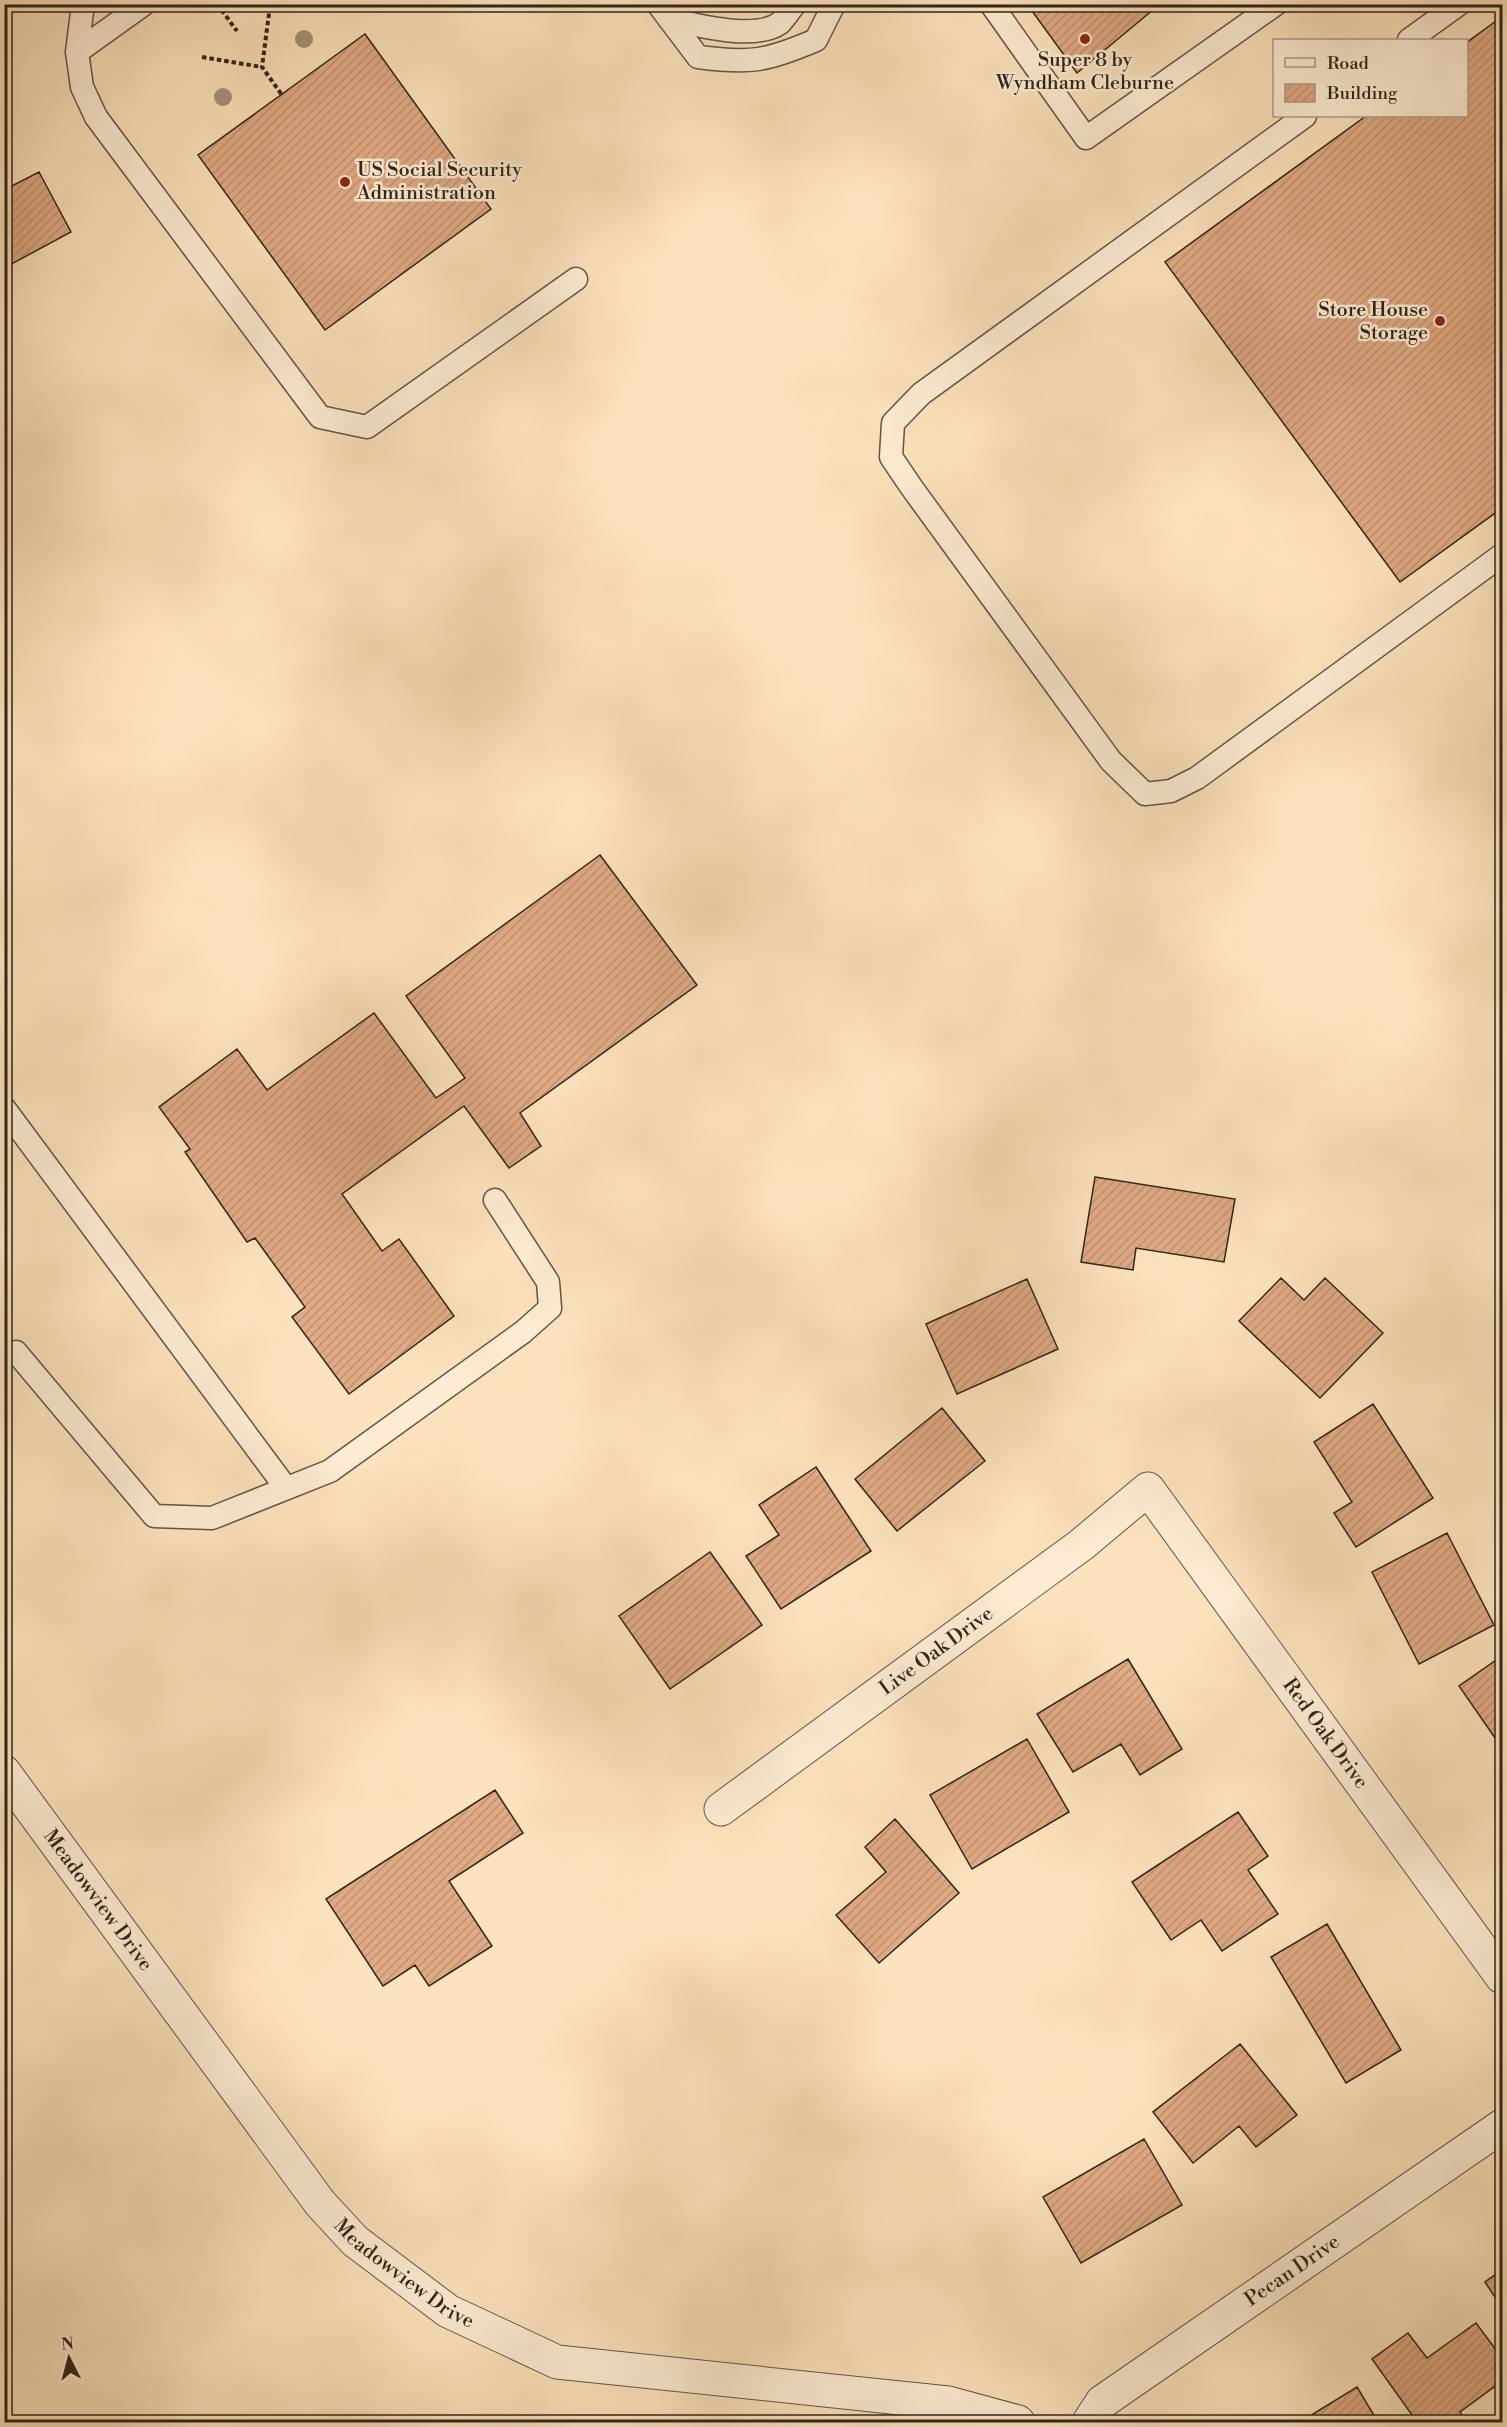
<svg xmlns="http://www.w3.org/2000/svg" width="1507" height="2427" viewBox="0 0 1507 2427" font-family="'Libre Bodoni',serif">
<style>
.building{fill:url(#building-hatch);stroke:#2e251b;stroke-width:1.5}
.lines{fill:none;stroke-linecap:round;stroke-linejoin:round}
.lane-casing{stroke:#625444;stroke-width:25}
.street-casing{stroke:#625444;stroke-width:35}
.path{stroke:#2e251b;stroke-width:4;stroke-dasharray:4.5 3;stroke-linecap:butt}
.lane{stroke:#feedd4;stroke-width:22}
.street{stroke:#feedd4;stroke-width:33}
.tree{fill:#a39477}
.poi-dot{fill:#8f2418;stroke:#feedd4;stroke-width:2}
.labels{text-anchor:middle;dominant-baseline:central;stroke-width:5;stroke-linejoin:round;paint-order:stroke}
.poi-label{font-size:20px;fill:#2e251b;stroke:#feedd4}
.street-label{font-size:20px;fill:#2e251b;stroke:#feedd4}
</style>
<defs>
<pattern id="building-hatch" width="6" height="6" patternUnits="userSpaceOnUse" patternTransform="scale(1.5)"><rect width="6" height="6" fill="#e0aa84"/><path d="M-1 1l2-2M0 6l6-6M5 7l2-2" fill="none" stroke="#c09271"/></pattern>
</defs>
<rect width="100%" height="100%" fill="#fde3bd"/>
<filter id="stains"><feTurbulence type="fractalNoise" baseFrequency=".00333" numOctaves="4"/><feColorMatrix values="0 0 0 0 .2 0 0 0 0 .09 0 0 0 0 .02 0 0 0 .5 -.17"/></filter>
<radialGradient id="worn" r=".72"><stop offset=".6" stop-color="#630" stop-opacity="0"/><stop offset="1" stop-color="#630" stop-opacity=".3"/></radialGradient>
<path class="building" d="M1027,4h133l-83,69z
M1496,21l6,9v478l-102,74 -235,-320 201,-146h100v-73z
M365,34l126,175 -166,121 -127,-175z
M39,172l32,60 -67,36v-78z
M600,855l97,130 -177,128 21,33 -32,22 -45,-62 -122,88 40,57 17,-12 55,77 -105,78 -57,-77 13,-10 -50,-69 -8,4 -62,-90 5,-3 -31,-42 78,-58 30,41 107,-77 62,85 29,-20 -59,-82z
M1095,1177l140,22 -11,63 -88,-14 -3,22 -52,-8z
M1281,1278l23,22 21,-22 58,55 -63,65 -81,-77z
M1027,1279l31,70 -101,45 -31,-70z
M1373,1404l60,94 -77,49 -22,-34 18,-11 -38,-60z
M942,1408l43,53 -88,70 -42,-52z
M816,1467l55,84 -90,58 -35,-53 33,-21 -20,-30z
M1447,1533l47,92 -75,39 -47,-92z
M710,1552l52,73 -92,64 -51,-73z
M1502,1656v92l-43,-62z
M1128,1659l54,90 -42,26 -19,-31 -48,28 -36,-58z
M1027,1739l42,73 -97,57 -42,-74z
M495,1790l28,43 -74,48 43,65 -63,40 -14,-21 -32,21 -57,-87z
M1238,1812l30,44 -20,14 30,44 -56,37 -21,-31 -30,20 -39,-58z
M895,1819l64,74 -80,70 -43,-48 50,-43 -21,-25z
M1327,1924l74,126 -55,33 -75,-126z
M1240,2044l57,71 -41,32 -17,-21 -46,37 -40,-51z
M1144,2139l38,66 -101,58 -38,-66z
M1502,2270v38l-17,-26z
M1476,2323l26,35v23l-42,31 6,10h-49l-45,-63 36,-26 19,25z
M1357,2387l21,35h-78z"/>
<g class="lines">
<defs>
<path id="lane" d="M83,4l-6,48 5,35 14,30 224,300 47,10 209,-148
M658,4l40,53c53,7 69,4 118,-17l18,-36
M991,4l95,134 190,-134
M669,19c28,6 86,22 111,4 5,-5 10,-13 15,-19
M1409,40l50,-36
M77,52l67,-48
M1305,116l-384,278 -28,29 -2,34 21,31 199,273 34,33 26,-3 26,-13 305,-223
M4,1108l282,380
M16,1352l138,164 58,2 118,-47 193,-139 27,-24 -2,-26 -53,-82"/>
<g id="street">
<path id="s1" d="M4,1772l316,431 35,38 93,70 109,51 391,41 70,19"/>
<path id="s2" d="M721,1809l360,-264 67,-56 354,488"/>
<path id="s3" d="M1089,2422l13,-20 400,-276"/>
</g>
</defs>
<use href="#lane" class="lane-casing"/>
<use href="#street" class="street-casing"/>
<path class="path" d="M217,4l20,27
M270,6l-8,61 20,28
M202,57l60,10"/>
<use href="#lane" class="lane"/>
<use href="#street" class="street"/>
</g>
<g class="tree">
<circle cx="304" cy="39" r="9"/>
<circle cx="223" cy="97" r="9"/>
</g>
<g class="poi-dot">
<circle cx="1085" cy="39" r="6"/>
<circle cx="345" cy="182" r="6"/>
<circle cx="1440" cy="321" r="6"/>
</g>
<g class="labels">
<g class="poi-label">
<text x="1085" y="60">Super 8 by<tspan x="1085" dy="23">Wyndham Cleburne</tspan></text>
<text x="357" y="170" text-anchor="start">US Social Security<tspan x="357" dy="23">Administration</tspan></text>
<text x="1428" y="310" text-anchor="end">Store House<tspan x="1428" dy="23">Storage</tspan></text>
</g>
<g class="street-label">
<text stroke="none"><textPath href="#s2" startOffset="267">Live Oak Drive</textPath></text>
<text stroke="none"><textPath href="#s2" startOffset="836">Red Oak Drive</textPath></text>
<text stroke="none"><textPath href="#s1" startOffset="159">Meadowview Drive</textPath></text>
<text stroke="none"><textPath href="#s1" startOffset="645">Meadowview Drive</textPath></text>
<text stroke="none"><textPath href="#s3" startOffset="255">Pecan Drive</textPath></text>
</g>
</g>
<rect width="1507" height="2427" fill="none" stroke="#fde3bd" stroke-width="24"/>
<rect x="6" y="6" width="1495" height="2415" fill="none" stroke="#2e251b" stroke-width="3"/>
<rect x="12" y="12" width="1483" height="2403" fill="none" stroke="#2e251b" stroke-width="1.5"/>
<rect x="1273" y="39" width="195" height="78" fill="#feedd4" stroke="#ab9d8a" stroke-width="1.5"/>
<rect x="1285" y="58" width="30" height="9" fill="#feedd4" stroke="#ab9d8a" stroke-width="1.5"/>
<text x="1327" y="69" font-size="18" fill="#2e251b">Road</text>
<rect x="1285" y="84" width="30" height="18" fill="url(#building-hatch)" stroke="#ab9d8a" stroke-width="1.5"/>
<text x="1327" y="99" font-size="18" fill="#2e251b">Building</text>
<g transform="translate(69 2358) rotate(354)" stroke="#feedd4" stroke-width="4.5" paint-order="stroke">
<path d="M0-4.5L10 22L0 15L-10 22Z" fill="#2e251b"/>
<text y="-9" font-size="16" font-weight="bold" text-anchor="middle" fill="#2e251b">N</text>
</g>
<rect width="100%" height="100%" filter="url(#stains)"/>
<rect width="100%" height="100%" fill="url(#worn)"/>
</svg>
